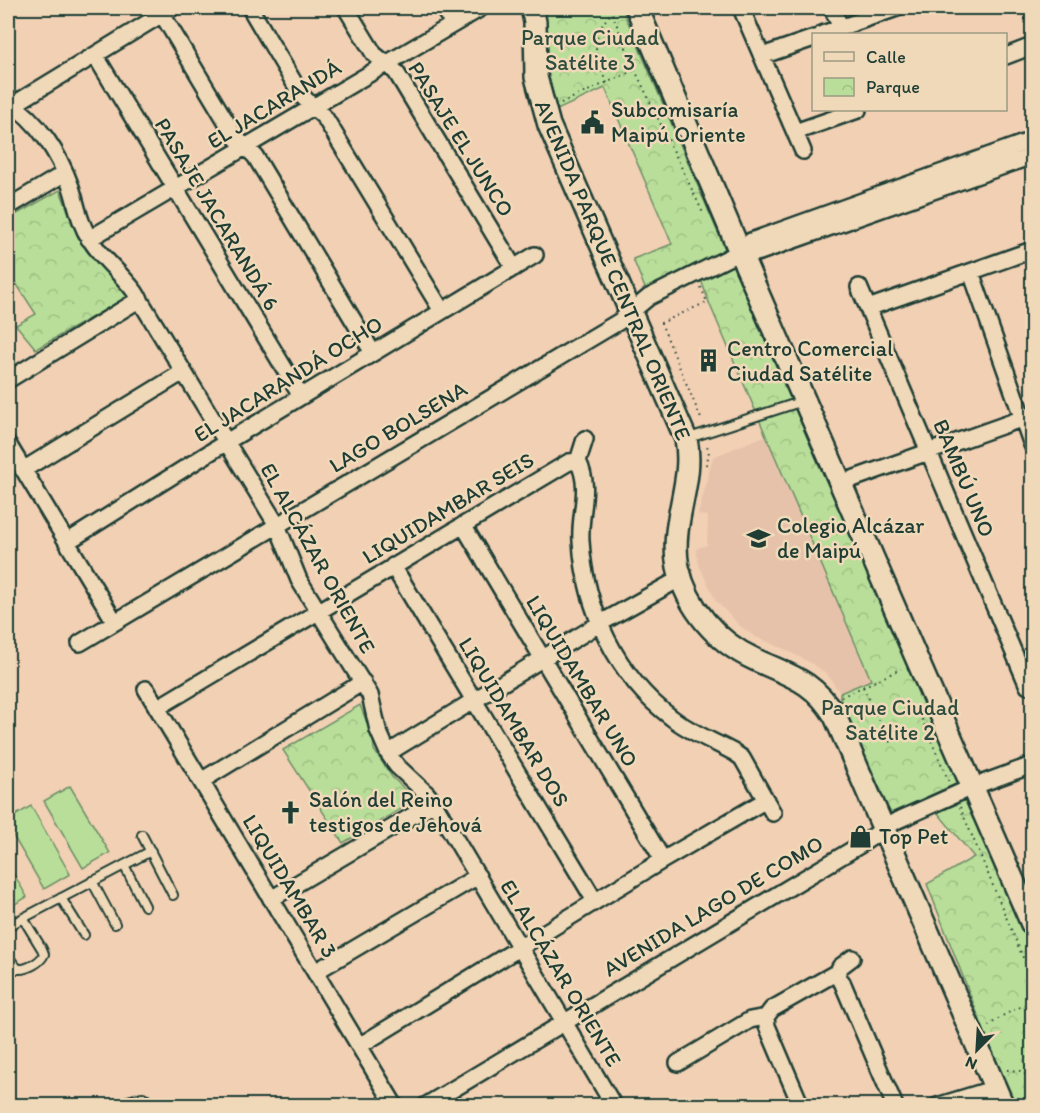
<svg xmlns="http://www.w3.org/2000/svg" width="1040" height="1113" viewBox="0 0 1040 1113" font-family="Itim,sans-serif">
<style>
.built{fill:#e6c2aa}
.park{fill:url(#park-crowns);stroke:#6c8e66;stroke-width:1.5}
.garden{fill:#b9de99;stroke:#6c8e66;stroke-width:1.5}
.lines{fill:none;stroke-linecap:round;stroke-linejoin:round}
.lane-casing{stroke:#1f3d34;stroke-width:12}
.street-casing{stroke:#1f3d34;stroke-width:20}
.secondary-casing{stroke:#1f3d34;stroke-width:26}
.path{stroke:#1f3d34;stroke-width:2;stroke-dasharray:1.5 4.5;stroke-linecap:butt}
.lane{stroke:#f0d9b8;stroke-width:8}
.street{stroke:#f0d9b8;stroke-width:15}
.secondary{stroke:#f0d9b8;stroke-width:21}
.labels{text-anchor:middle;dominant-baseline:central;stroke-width:5;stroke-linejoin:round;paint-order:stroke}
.park-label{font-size:22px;fill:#2e4d3e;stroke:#f0d9b8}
.street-label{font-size:22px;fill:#1f3d34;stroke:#f0d9b8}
.poi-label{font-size:22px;fill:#1f3d34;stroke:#f0d9b8;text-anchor:start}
</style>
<defs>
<pattern id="park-crowns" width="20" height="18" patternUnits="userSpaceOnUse" patternTransform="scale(1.5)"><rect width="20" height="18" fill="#b9de99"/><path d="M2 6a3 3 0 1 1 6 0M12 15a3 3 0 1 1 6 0" fill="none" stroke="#9fbf84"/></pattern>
</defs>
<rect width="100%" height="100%" fill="#f2d0b4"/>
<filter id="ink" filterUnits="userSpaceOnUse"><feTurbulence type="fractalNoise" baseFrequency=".0167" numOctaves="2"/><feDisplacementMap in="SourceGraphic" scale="12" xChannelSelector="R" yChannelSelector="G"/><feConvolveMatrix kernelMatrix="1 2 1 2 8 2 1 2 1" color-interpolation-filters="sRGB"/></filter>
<g filter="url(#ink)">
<path class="built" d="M767,435l104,245 -31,13 -13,-19 -14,-10 -29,-15 -28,-12 -16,-11 -24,-25 -17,-36 -3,-16 11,-4 1,-29 -10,-1 15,-58z"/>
<path class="park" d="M541,8h81l105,246 -80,39 -14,-34 39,-15 -67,-156 -48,22 -8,-33 -2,-44z
M60,190l18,47 51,59 -93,53 -20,-24 20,-11 -22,-34 -6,4v-65z
M732,264l228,522 -64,35 -8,-13 -48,-110v-5l31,-13 -161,-375 -10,-28z
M360,705l13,33 1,12 18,27 24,23 -73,43 -60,-93z
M969,794l63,147v164h-19l-86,-221 47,-27 -36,-44 -5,-2z"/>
<path class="garden" d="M70,786l40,67 -27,15 -39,-67z
M31,806l39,68 -26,15 -36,-62v-7z
M8,864l19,33 -19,11z"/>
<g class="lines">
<defs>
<path id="lane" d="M686,439l117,-38
M142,835l31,60
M124,865l21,41
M92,881l23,43
M61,898l23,37
M8,926l143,-75
M8,957l10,12c9,1 23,-7 26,-15l-2,-5 -19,-31"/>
<path id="street" d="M250,8l52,88 23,22 117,193
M346,8l28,46 22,18 118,196
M443,8l10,16
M741,8l62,143
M832,8l9,20
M162,14l74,124 19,18 118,197
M822,34l75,-26
M95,55l206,341
M762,56l52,-18
M1006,56l26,-10
M8,102c30,18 51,52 63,85 6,18 8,36 19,52 12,20 31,34 45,53l142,233 22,55 71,115 8,35 10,23 9,13 30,28 7,9 180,303
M8,108l164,-100
M795,132l63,-22
M8,207l57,-34
M89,239l392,-231
M740,252l12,2 8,-2 272,-96
M971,272l61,173
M859,287l169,399
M868,308l164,-58
M8,380l132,-81
M8,444l107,178
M578,461c14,29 1,50 3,80 4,68 36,136 91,177 19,15 42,23 63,35l7,5 31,55
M578,461l7,-22
M23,470l160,-98
M841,483l191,-68
M463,525l200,335
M67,542l169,-106 299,-181
M393,566l202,335
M80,643l540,-322 29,-24 91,-45 11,-11 281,-101
M146,689l249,417
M157,708l412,-246 9,-1
M388,753l211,-129 82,-46
M201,781l162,-99
M271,899l163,-96
M315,972l163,-96
M836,976l4,-9 12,-9
M359,1046l304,-186 103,-60
M678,1063l72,-43 16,-3
M125,1106l17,-5
M425,1106l435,-261 36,-24 76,-34 60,-22
M801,1106l-34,-80 -1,-9 6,-8 60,-34 4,1 6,6 53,124
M937,1106l59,-18"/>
<path id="secondary" d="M532,8l3,14 1,55 13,48 137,314c9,43 -17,84 -8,128 9,41 39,75 76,92 36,17 59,21 81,57l168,390
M637,8l103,244 292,672"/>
</defs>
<use href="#lane" class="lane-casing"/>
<use href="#street" class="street-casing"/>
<use href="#secondary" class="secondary-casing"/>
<path class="path" d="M610,8l25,62 69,145
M607,83c-14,-28 -17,-46 5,-71
M561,103l74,-33
M701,287l6,15 -46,21 41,98
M706,465l3,-11 -2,-9
M863,687l28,57
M841,697l60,-28
M917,708l32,74
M960,807l72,172
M988,1026l16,-11 28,-14
M1007,1070l13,1 12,7"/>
<use href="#lane" class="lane"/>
<use href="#street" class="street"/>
<use href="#secondary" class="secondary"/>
</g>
</g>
<defs>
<symbol id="civic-bare" viewBox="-9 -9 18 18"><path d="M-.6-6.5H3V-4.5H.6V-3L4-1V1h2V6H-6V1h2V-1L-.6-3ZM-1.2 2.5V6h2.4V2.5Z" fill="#1f3d34" stroke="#f0d9b8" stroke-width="2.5" paint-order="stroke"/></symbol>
<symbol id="building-bare" viewBox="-9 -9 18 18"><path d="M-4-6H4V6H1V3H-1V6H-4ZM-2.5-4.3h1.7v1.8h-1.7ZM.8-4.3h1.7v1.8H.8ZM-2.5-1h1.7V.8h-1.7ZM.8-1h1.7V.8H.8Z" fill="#1f3d34" stroke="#f0d9b8" stroke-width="2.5" paint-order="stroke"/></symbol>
<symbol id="school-bare" viewBox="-9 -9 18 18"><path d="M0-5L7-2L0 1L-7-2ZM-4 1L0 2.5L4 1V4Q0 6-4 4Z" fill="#1f3d34" stroke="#f0d9b8" stroke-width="2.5" paint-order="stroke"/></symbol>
<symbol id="church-bare" viewBox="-9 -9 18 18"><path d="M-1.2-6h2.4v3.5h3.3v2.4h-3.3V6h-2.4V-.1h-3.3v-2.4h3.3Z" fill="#1f3d34" stroke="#f0d9b8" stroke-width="2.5" paint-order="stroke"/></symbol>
<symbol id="shop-bare" viewBox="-9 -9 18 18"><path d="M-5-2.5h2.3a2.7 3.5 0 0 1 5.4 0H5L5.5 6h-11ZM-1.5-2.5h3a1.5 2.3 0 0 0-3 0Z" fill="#1f3d34" stroke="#f0d9b8" stroke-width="2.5" paint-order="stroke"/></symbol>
</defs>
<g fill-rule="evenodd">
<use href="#civic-bare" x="576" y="106" width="33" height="33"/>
<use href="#building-bare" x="692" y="344" width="33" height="33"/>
<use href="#school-bare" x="742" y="522" width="33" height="33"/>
<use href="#church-bare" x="274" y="796" width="33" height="33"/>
<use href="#shop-bare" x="844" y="820" width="33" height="33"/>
</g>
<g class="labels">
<g class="park-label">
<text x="590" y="37">Parque Ciudad<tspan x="590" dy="25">Satélite 3</tspan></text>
<text x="890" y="707">Parque Ciudad<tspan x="890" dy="25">Satélite 2</tspan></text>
</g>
<g class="street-label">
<text transform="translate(274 104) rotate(-31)">EL JACARANDÁ</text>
<text transform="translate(461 139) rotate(58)">PASAJE EL JUNCO</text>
<text transform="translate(217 214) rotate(59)">PASAJE JACARANDÁ 6</text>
<text transform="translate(613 270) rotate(67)">AVENIDA PARQUE CENTRAL ORIENTE</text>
<text transform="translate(288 379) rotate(-32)">EL JACARANDÁ OCHO</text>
<text transform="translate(398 427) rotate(-31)">LAGO BOLSENA</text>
<text transform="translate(964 478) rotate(67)">BAMBÚ UNO</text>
<text transform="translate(448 508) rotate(-31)">LIQUIDAMBAR SEIS</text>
<text transform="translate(318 558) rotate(61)">EL ALCÁZAR ORIENTE</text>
<text transform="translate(582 681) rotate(59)">LIQUIDAMBAR UNO</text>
<text transform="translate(514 722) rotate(59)">LIQUIDAMBAR DOS</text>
<text transform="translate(290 886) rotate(59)">LIQUIDAMBAR 3</text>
<text transform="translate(713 906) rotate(-31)">AVENIDA LAGO DE COMO</text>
<text transform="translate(561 973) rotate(59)">EL ALCÁZAR ORIENTE</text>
</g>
<g class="poi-label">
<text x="611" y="109">Subcomisaría<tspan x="611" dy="25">Maipú Oriente</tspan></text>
<text x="727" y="348">Centro Comercial<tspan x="727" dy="25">Ciudad Satélite</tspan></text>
<text x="777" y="525">Colegio Alcázar<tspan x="777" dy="25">de Maipú</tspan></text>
<text x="309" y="799">Salón del Reino<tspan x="309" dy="25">testigos de Jehová</tspan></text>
<text x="879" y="836">Top Pet</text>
</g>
</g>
<rect width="1040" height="1113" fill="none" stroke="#f0d9b8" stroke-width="30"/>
<rect x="15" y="15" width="1010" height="1083" fill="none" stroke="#1f3d34" stroke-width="2" filter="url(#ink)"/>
<rect x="812" y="33" width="195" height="78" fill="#f0d9b8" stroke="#9c9b83" stroke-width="1.5"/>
<rect x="824" y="52" width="30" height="9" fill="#f0d9b8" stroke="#9c9b83" stroke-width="1.5"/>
<text x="866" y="63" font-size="18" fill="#1f3d34">Calle</text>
<rect x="824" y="78" width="30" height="18" fill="url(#park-crowns)" stroke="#9c9b83" stroke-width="1.5"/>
<text x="866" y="93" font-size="18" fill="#1f3d34">Parque</text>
<g transform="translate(977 1050) rotate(204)" stroke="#f0d9b8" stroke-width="4.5" paint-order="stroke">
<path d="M0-4.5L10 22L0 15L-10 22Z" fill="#1f3d34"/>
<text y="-9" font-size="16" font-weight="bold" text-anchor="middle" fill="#1f3d34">N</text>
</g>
</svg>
